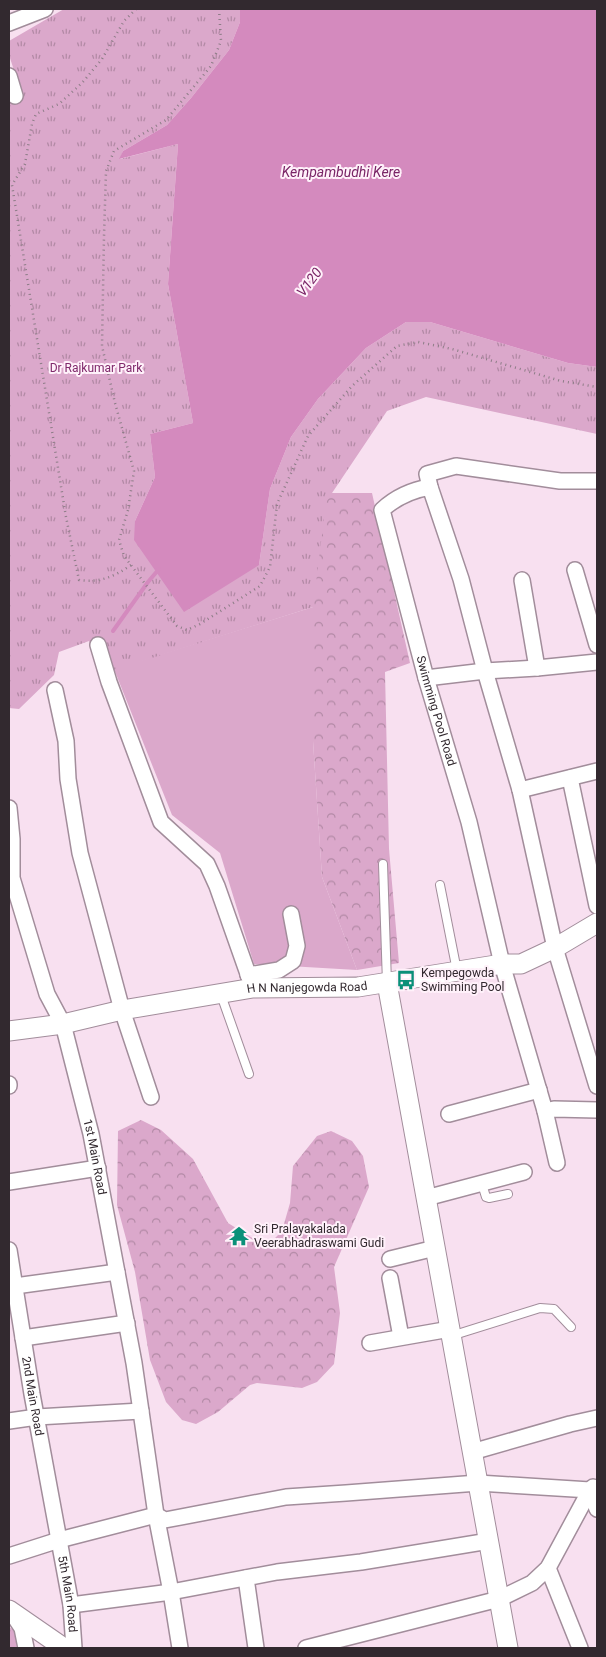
<svg xmlns="http://www.w3.org/2000/svg" width="606" height="1657" viewBox="0 0 606 1657" font-family="Roboto,sans-serif">
<style>
.green{fill:#dba8cb}
.forest{fill:url(#forest-crowns)}
.park{fill:url(#park-tufts)}
.water{fill:#d48abe}
.lines{fill:none;stroke-linecap:round;stroke-linejoin:round}
.stream{stroke:#d48abe;stroke-width:4}
.service-casing{stroke:#a28d9b;stroke-width:10}
.minor-casing{stroke:#a28d9b;stroke-width:18}
.tertiary-casing{stroke:#a28d9b;stroke-width:21}
.path{stroke:#8d7d87;stroke-width:2.5;stroke-dasharray:1 4;stroke-linecap:butt}
.service{stroke:#fff;stroke-width:8}
.minor{stroke:#fff;stroke-width:15}
.tertiary{stroke:#fff;stroke-width:19}
.labels{text-anchor:middle;dominant-baseline:central;stroke-width:4;stroke-linejoin:round;paint-order:stroke}
.park-label{font-size:12px;fill:#802a6c;stroke:#fff1fa}
.street-label{font-size:12px;fill:#32292f;stroke:#fff1fa}
.poi-label{font-size:12px;fill:#32292f;stroke:#fff1fa;text-anchor:start}
.water-label{font-size:14px;font-style:italic;fill:#792466;stroke:#fff1fa}
</style>
<defs>
<pattern id="forest-crowns" width="20" height="18" patternUnits="userSpaceOnUse" patternTransform="scale(1.25)"><rect width="20" height="18" fill="#dba8cb"/><path d="M2 6a3 3 0 1 1 6 0M12 15a3 3 0 1 1 6 0" fill="none" stroke="#b289a5"/></pattern>
<pattern id="park-tufts" width="24" height="20" patternUnits="userSpaceOnUse" patternTransform="scale(1.25)"><rect width="24" height="20" fill="#dba8cb"/><path d="M3 7l-1-3M5 7V3M7 7l1-3M15 17l-1-3M17 17v-4M19 17l1-3" fill="none" stroke="#b289a5"/></pattern>
</defs>
<rect width="100%" height="100%" fill="#f8e0f0"/>
<path class="green" d="M313,607v134l9,136 35,93 -103,-6 -34,-111 -48,-38 -58,-146z"/>
<path class="forest" d="M324,493h48l38,170 -25,9 4,177 10,114 -42,7 -35,-93 -9,-136v-232z
M141,1120l20,10 32,29 35,64 34,21 9,-2 11,-11 8,-28 3,-37 24,-30 14,-5 21,10 11,15 6,31 -35,80 6,46 -6,51 -17,18 -15,6 -45,-5 -7,2 -32,27 -22,12 -14,-4 -16,-18 -16,-42 -15,-88 -18,-67 1,-74z"/>
<path class="park" d="M64,9h176v13l-11,28 -38,48 -24,27 -44,26 -3,8 58,-15 -10,140 25,139 -43,11 5,43 -20,44 124,44 11,-76 21,-52 27,-38 48,-51 40,-26h24l138,41 29,4v67l-171,-37 -39,14 -61,91 -13,105 -212,67 -12,-33 -30,11 -5,23 -35,34 -10,-1v-608l14,-2 -14,-43v-14z
M9,1627l5,3 3,18h-8z"/>
<path class="water" d="M240,9h357v358l-29,-4 -138,-41h-24l-40,26 -48,51 -27,38 -21,52 -11,76 -75,47 -50,-72 1,-19 20,-44 -5,-43 43,-11 -25,-139 10,-140 -59,15 4,-8 44,-26 24,-27 38,-48 11,-28z"/>
<g class="lines">
<path class="stream" d="M113,631l35,-49 11,-13"/>
<defs>
<path id="service" d="M383,864l4,119
M440,885l17,86
M221,995l28,79
M482,1184l4,13 3,1 19,-4
M451,1336l89,-28 14,1 17,18"/>
<g id="minor">
<path d="M9,23l36,-14"/>
<path d="M9,76l6,20"/>
<path d="M597,481h-37l-104,-15 -29,8 3,13 31,92 24,92 35,119 35,158 42,138"/>
<path id="s1" d="M430,487c-18,3 -34,10 -48,23l44,168 43,144 33,142 43,147 9,-2 43,1"/>
<path d="M575,570l22,75"/>
<path d="M522,580l15,88"/>
<path d="M98,645l11,37 52,140 46,42 10,22 36,102"/>
<path d="M426,678l59,-7 52,-3 60,-6"/>
<path d="M55,690l11,51 2,38 12,74 42,157 29,87"/>
<path d="M570,778l27,128"/>
<path d="M520,790l77,-19"/>
<path id="s2" d="M9,808l3,31v39l35,116 16,30 28,110 43,229 22,152 15,77 9,56"/>
<path d="M248,975l31,-5 14,-9 4,-15 -6,-32"/>
<path d="M9,1084v2"/>
<path d="M545,1111l12,52"/>
<path d="M449,1114l90,-24"/>
<path d="M9,1182l89,-14"/>
<path d="M426,1198l98,-26"/>
<path id="s3" d="M9,1250l23,144 39,211 3,43"/>
<path d="M390,1259l45,-11"/>
<path d="M390,1278l11,59"/>
<path d="M15,1286l102,-14"/>
<path d="M23,1338l104,-15"/>
<path d="M370,1343l80,-14"/>
<path d="M9,1421l28,-4 104,-6"/>
<path d="M472,1452l98,-28 27,-6"/>
<path d="M9,1556l50,-16 97,-25 9,5 121,-23 60,-4 132,-10 112,7 7,19"/>
<path d="M548,1568l32,80"/>
<path d="M246,1578l10,70"/>
<path d="M71,1605l100,-13 106,-20 84,-10 128,-21"/>
<path d="M12,1613l10,15 4,20"/>
<path d="M306,1648l193,-49 33,-16 16,-15 42,-78 3,-3"/>
</g>
<g id="tertiary">
<path d="M387,983l121,665"/>
<path id="s4" d="M9,1031l54,-7 59,-14 131,-22 105,-1 144,-23h19l34,-16 42,-25"/>
<path d="M9,1610l55,38"/>
</g>
</defs>
<use href="#service" class="service-casing"/>
<use href="#minor" class="minor-casing"/>
<use href="#tertiary" class="tertiary-casing"/>
<path class="path" d="M219,9l2,32 -10,25 -45,54 -52,31 -8,20 -2,65 -2,110 13,57 19,68 -6,39 -9,30 5,16 53,70 10,4 13,-6 60,-38 10,-19 7,-63 31,-68 44,-50 45,-40 21,-4 34,7 109,32 36,6
M131,565c-17,12 -32,18 -52,15l-13,-63 -54,-332 13,-21 7,-40 4,-10 23,-10 23,-21 20,-24 22,-38 12,-12"/>
<use href="#service" class="service"/>
<use href="#minor" class="minor"/>
<use href="#tertiary" class="tertiary"/>
</g>
<defs>
<symbol id="bus-bare" viewBox="-9 -9 18 18"><path d="M-5-6H5V4H4V6H2V4H-2V6H-4V4H-5ZM-3.5-4V0h7V-4ZM-3.5 1.2v1.5H-2V1.2ZM2 1.2v1.5H3.5V1.2Z" fill="#0a9079" stroke="#fff1fa" stroke-width="2.5" paint-order="stroke"/></symbol>
<symbol id="temple-bare" viewBox="-9 -9 18 18"><path d="M0-6L5-2H3V0L6.5 2.5H4V6H1.5V3h-3V6H-4V2.5H-6.5L-3 0V-2H-5Z" fill="#0a9079" stroke="#fff1fa" stroke-width="2.5" paint-order="stroke"/></symbol>
</defs>
<g fill-rule="evenodd">
<use href="#bus-bare" x="392" y="966" width="28" height="28"/>
<use href="#temple-bare" x="225" y="1222" width="28" height="28"/>
</g>
<g class="labels">
<g class="park-label">
<text x="96" y="368">Dr Rajkumar Park</text>
</g>
<g class="street-label">
<text stroke="none"><textPath href="#s1" startOffset="262">Swimming Pool Road</textPath></text>
<text stroke="none"><textPath href="#s4" startOffset="302">H N Nanjegowda Road</textPath></text>
<text stroke="none"><textPath href="#s2" startOffset="362">1st Main Road</textPath></text>
<text stroke="none"><textPath href="#s3" startOffset="148">2nd Main Road</textPath></text>
<text stroke="none"><textPath href="#s3" startOffset="349">5th Main Road</textPath></text>
</g>
<g class="poi-label">
<text x="421" y="973">Kempegowda<tspan x="421" dy="14">Swimming Pool</tspan></text>
<text x="254" y="1229">Sri Pralayakalada<tspan x="254" dy="14">Veerabhadraswami Gudi</tspan></text>
</g>
<g class="water-label">
<text x="341" y="172">Kempambudhi Kere</text>
<text transform="translate(309 282) rotate(-53)">V120</text>
</g>
</g>
<rect width="606" height="1657" fill="none" stroke="#32292f" stroke-width="20"/>
</svg>
